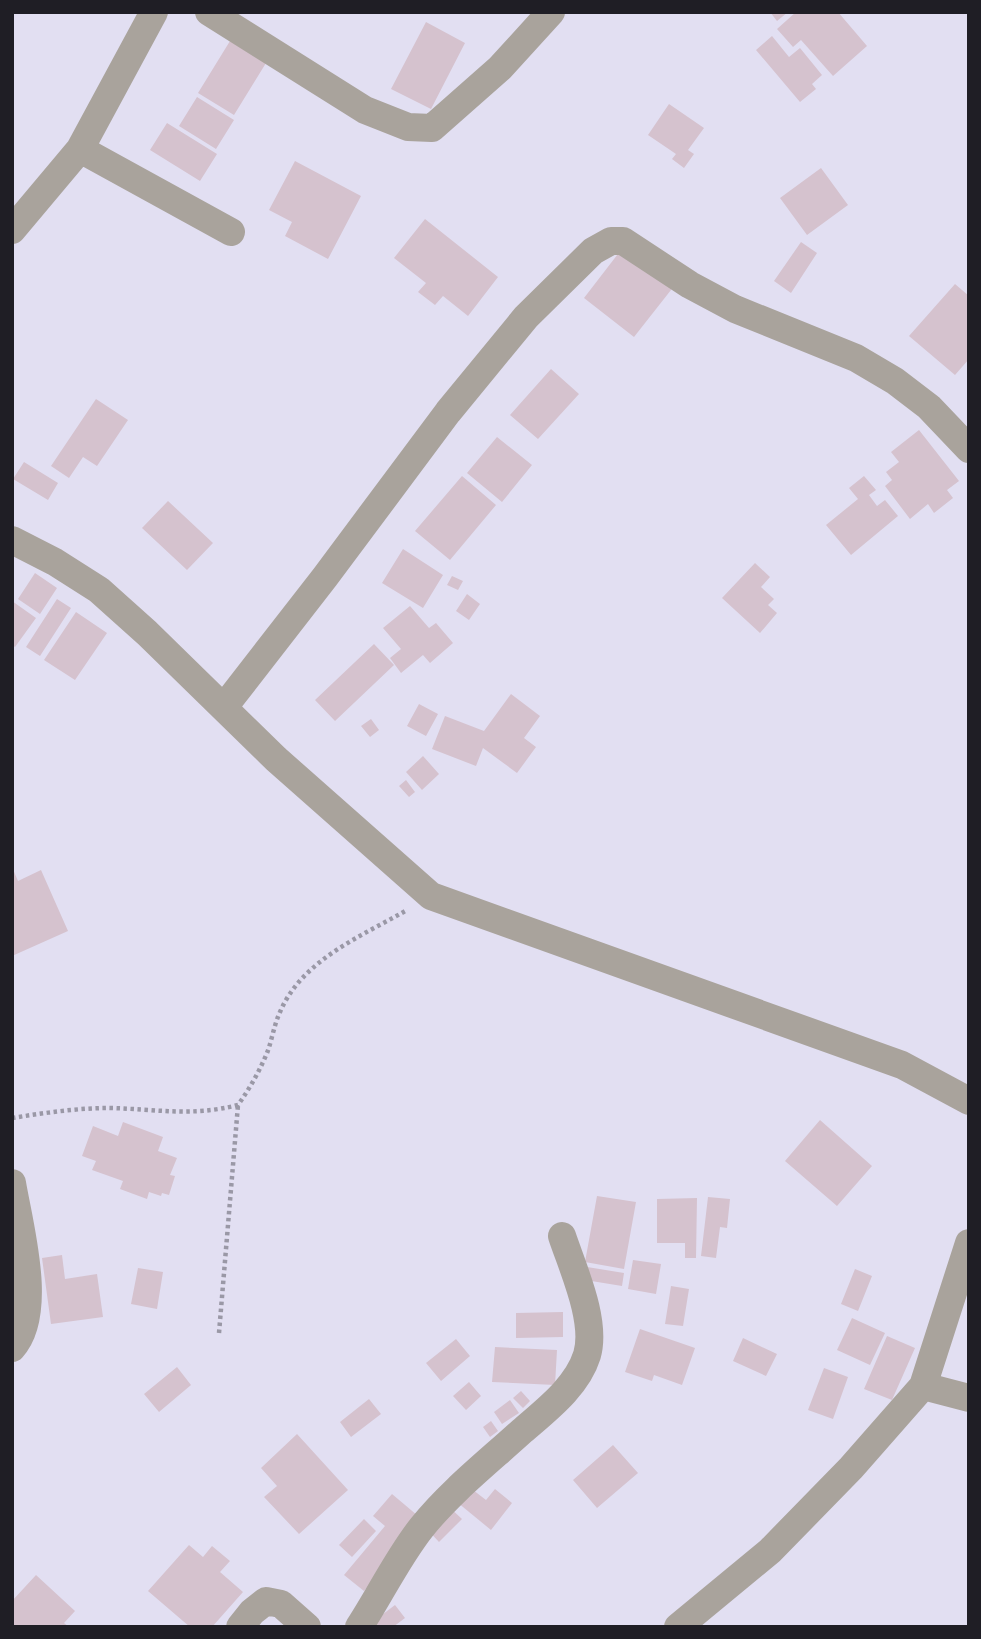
<svg xmlns="http://www.w3.org/2000/svg" width="981" height="1639" viewBox="0 0 981 1639" font-family="Jost,sans-serif">
<style>
.building{fill:#d5c2ce}
.lines{fill:none;stroke-linecap:round;stroke-linejoin:round}
.path{stroke:#9a98a6;stroke-width:4.5;stroke-dasharray:3.5 3.5;stroke-linecap:butt}
.street{stroke:#a9a39c;stroke-width:28}
</style>
<rect width="100%" height="100%" fill="#e2dff2"/>
<path class="building" d="M770,12h18l-11,9z
M796,12h42l29,34 -34,30 -32,-36 -8,7 -16,-18z
M426,22l39,21 -34,66 -40,-20z
M772,36l17,21 11,-9 22,27 -10,9 4,5 -16,13 -44,-52z
M230,41l36,22 -32,52 -36,-22z
M197,97l37,23 -18,29 -37,-23z
M669,104l35,24 -16,22 6,4 -10,14 -12,-9 4,-5 -28,-19z
M167,123l50,31 -17,27 -50,-31z
M295,161l66,35 -33,63 -43,-23 7,-14 -23,-12z
M821,168l27,37 -41,30 -27,-37z
M425,219l73,58 -30,39 -25,-20 -8,9 -17,-13 8,-9 -32,-25z
M631,237l51,39 -48,61 -50,-39z
M801,242l16,11 -26,40 -17,-12z
M955,284l14,12v63l-14,16 -46,-39z
M551,369l28,25 -41,45 -28,-24z
M96,399l32,21 -31,46 -14,-9 -14,21 -18,-12z
M919,430l40,51 -12,9 6,8 -19,15 -6,-9 -18,15 -25,-33 7,-6 -6,-8 13,-10 -8,-10z
M497,437l35,28 -30,37 -35,-29z
M24,462l34,21 -10,17 -35,-21z
M462,476l34,29 -46,55 -35,-29z
M864,476l12,14 -7,5 8,11 8,-6 13,16 -47,39 -25,-30 32,-26 -9,-11z
M168,501l45,42 -26,27 -45,-42z
M403,549l40,26 -20,33 -41,-25z
M755,563l15,14 -9,10 13,12 -6,6 9,8 -17,20 -38,-35z
M35,573l22,15 -17,26 -22,-15z
M452,576l11,5 -5,9 -11,-5z
M467,594l13,10 -11,16 -13,-9z
M57,599l14,9 -31,48 -14,-9z
M12,601l24,17 -21,29 -3,-2z
M410,606l19,22 7,-5 17,20 -23,20 -7,-8 -22,18 -11,-15 11,-9 -18,-21z
M76,612l31,21 -32,47 -31,-20z
M374,644l20,21 -59,56 -20,-21z
M511,694l29,22 -16,22 12,9 -19,26 -34,-25 -7,18 -44,-17 13,-33 39,15z
M419,704l19,10 -12,22 -19,-10z
M371,719l8,11 -9,7 -9,-11z
M423,756l16,18 -17,16 -16,-18z
M406,780l9,12 -6,5 -10,-11z
M12,867l6,14 23,-11 27,61 -56,25z
M820,1120l52,46 -35,40 -52,-45z
M123,1122l40,15 -5,14 19,7 -7,17 5,1 -6,19 -7,-2 -1,3 -12,-4 -2,7 -27,-10 3,-8 -31,-11 4,-9 -14,-5 11,-30 25,10z
M597,1196l39,6 -12,67 -39,-7z
M708,1197l22,2 -3,29 -7,-1 -4,31 -15,-2z
M697,1198l-1,60h-11v-15h-28v-44z
M62,1255l3,24 32,-5 6,43 -52,7 -9,-66z
M633,1260l28,4 -5,30 -28,-5z
M581,1266l43,7 -2,13 -43,-7z
M138,1268l25,4 -6,37 -26,-5z
M855,1269l17,7 -14,35 -17,-7z
M671,1286l18,3 -6,37 -18,-2z
M563,1312v25l-47,1v-25z
M852,1318l33,15 -15,32 -33,-15z
M640,1329l55,19 -13,37 -28,-10 -2,6 -27,-9z
M887,1336l28,12 -23,52 -28,-11z
M743,1338l34,16 -11,22 -33,-15z
M456,1339l14,17 -29,25 -15,-18z
M495,1347l62,3 -2,35 -63,-3z
M177,1367l14,18 -32,27 -15,-18z
M824,1368l24,9 -15,42 -25,-9z
M469,1382l12,14 -15,14 -13,-14z
M521,1391l9,10 -7,7 -10,-10z
M369,1399l12,15 -30,23 -11,-15z
M510,1400l9,13 -17,11 -8,-12z
M491,1421l7,10 -8,6 -7,-10z
M297,1434l51,56 -49,44 -35,-37 13,-11 -16,-18z
M613,1445l25,28 -41,35 -24,-28z
M464,1483l22,17 9,-11 17,14 -21,27 -39,-32z
M392,1494l32,27 -60,70 -20,-16 41,-49 -12,-10z
M447,1505l15,14 -23,23 -14,-15z
M364,1519l12,12 -24,26 -13,-12z
M189,1545l14,12 9,-11 18,15 -10,11 23,20 -31,35h-22l-42,-36z
M36,1575l39,36 -11,12 5,4h-57v-26z
M395,1605l10,13 -12,9h-27z"/>
<g class="lines">
<path class="path" d="M12,1118c32,-5 65,-10 97,-10 48,1 82,9 129,-3 12,-17 21,-33 29,-52 5,-13 7,-28 13,-41 22,-52 80,-75 127,-102
M219,1333l19,-228"/>
<path class="street" d="M209,12l156,98 43,17 24,1 68,-60 51,-56
M80,149l151,83
M12,230l68,-81 74,-137
M12,540l43,22 44,28 48,43 129,126 155,137 471,169 67,36
M224,707l101,-130 123,-165 78,-95 67,-66 18,-10h12l67,44 45,24 121,49 39,23 34,26 40,42
M12,1183c7,42 32,130 0,165
M923,1386l46,12
M240,1627l12,-15 14,-11 15,3 26,23
M359,1627c21,-32 39,-70 63,-100 28,-35 66,-65 100,-96 24,-21 55,-44 65,-76 10,-34 -14,-86 -25,-119
M678,1627l92,-76 81,-83 72,-82 46,-143"/>
</g>
<rect width="981" height="1639" fill="none" stroke="#1f1e25" stroke-width="28"/>
</svg>
